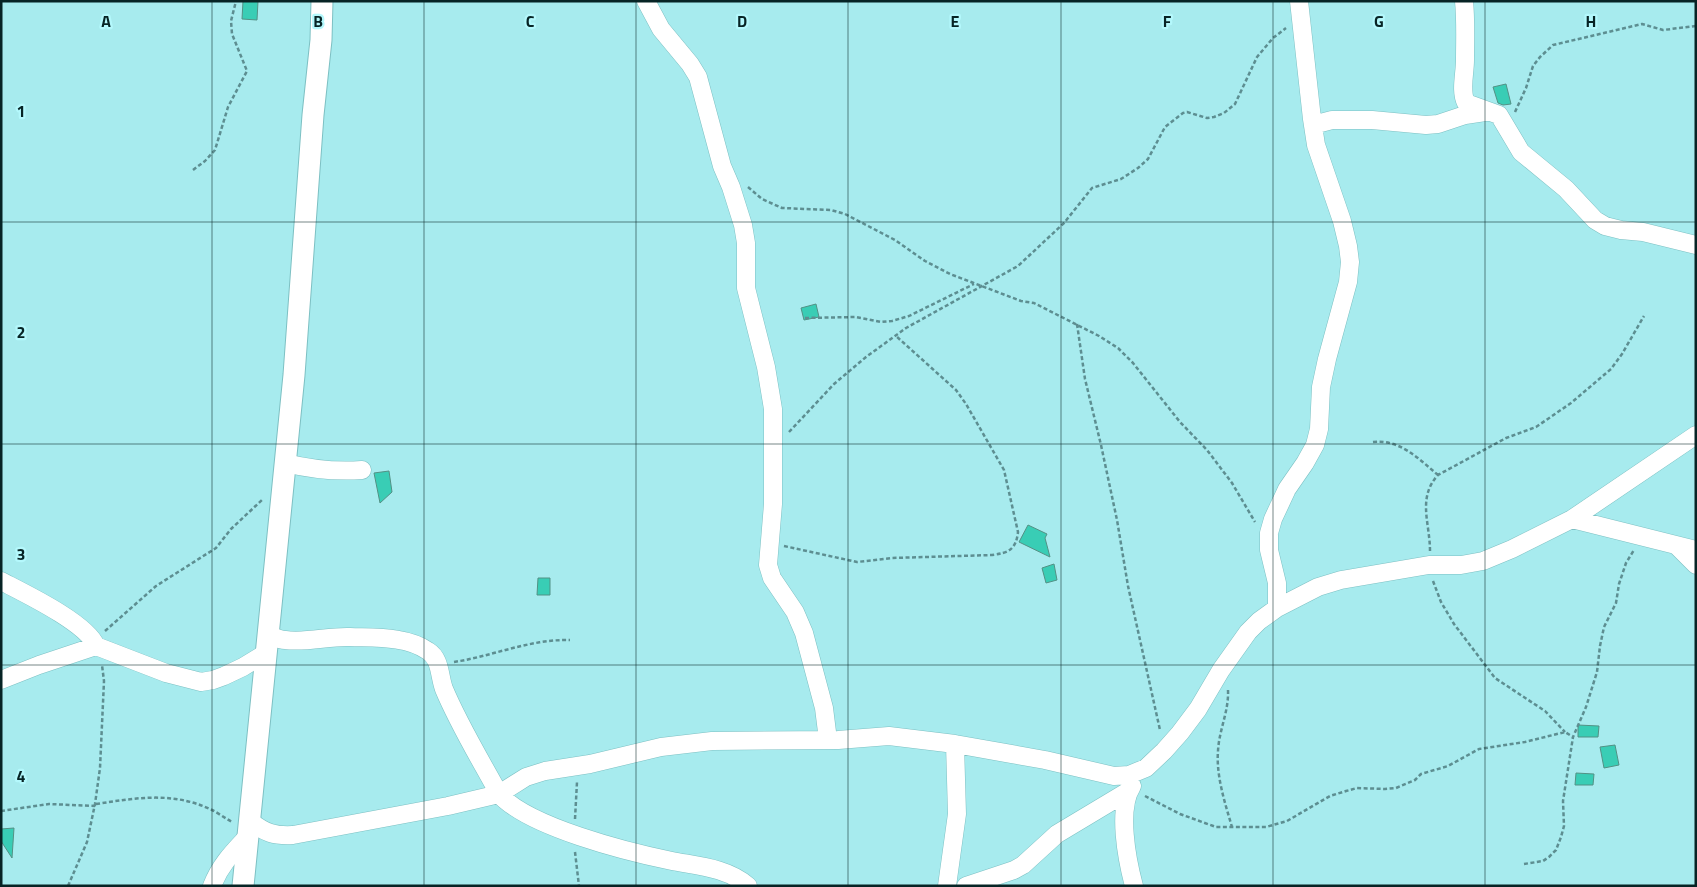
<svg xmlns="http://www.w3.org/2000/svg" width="1697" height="887" viewBox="0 0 1697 887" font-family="'Titillium Web',sans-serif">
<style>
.building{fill:#39cdb5;stroke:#539185}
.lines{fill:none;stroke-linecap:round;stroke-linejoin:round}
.minor-casing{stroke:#7dc0c3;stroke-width:19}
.tertiary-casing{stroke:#7dc0c3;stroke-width:23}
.path{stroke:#5d8e91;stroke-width:2.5;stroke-dasharray:4 2.5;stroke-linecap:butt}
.minor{stroke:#fff;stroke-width:18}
.tertiary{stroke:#fff;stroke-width:21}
.grid{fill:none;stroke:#072425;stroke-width:1;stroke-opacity:0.55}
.grid-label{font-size:16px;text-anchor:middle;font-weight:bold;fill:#072425;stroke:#b4f8fc;stroke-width:4.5;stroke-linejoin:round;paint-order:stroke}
</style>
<rect width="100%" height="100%" fill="#a7ebee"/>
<path class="building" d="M243,1h15l-1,19 -15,-1z
M1506,84l5,20 -8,1 -5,-2 -5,-16z
M816,304l3,13 -15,3 -3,-12z
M389,471l3,21 -12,11 -6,-30z
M1028,525l19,9 -2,4 5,19 -31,-15z
M1054,564l3,16 -11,3 -4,-15z
M538,578h12v17h-13z
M1578,725l21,1 -1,11h-20z
M1615,745l4,20 -15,3 -4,-21z
M1576,773l18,1 -1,11h-18z
M14,828l-2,30 -11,-17v-12z"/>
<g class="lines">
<defs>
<path id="minor" d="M646,1l15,28 29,35 8,13 24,89 9,21 12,38 3,18v45l20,79 7,42v95l-5,61 4,13 23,34 9,21 20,75 4,32
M1464,1c2,20 1,40 1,59 0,14 -5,31 1,43l33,12 22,37 45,37 29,31 10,6 16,4 22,2 53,13
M1313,125l19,-5h40l54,5 12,-1 27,-9 20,-3
M285,463c25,6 51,9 77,7
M1572,519l124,31
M1677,546l19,19
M1,581c23,12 86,42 95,65
M1277,608v-25l-8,-33v-17l4,-14 14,-30 18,-26 10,-18 4,-16 2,-42 6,-28 21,-77 2,-20 -2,-16 -6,-25 -26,-76 -4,-26 -13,-118
M267,634c6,2 12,6 18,6 22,3 44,-4 65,-3 25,1 57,-1 78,14 13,8 11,25 16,38 15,36 36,70 55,105 29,33 129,58 173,67 26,5 56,7 76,25
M1,680l38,-15 57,-19 70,27 35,9 12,-2 11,-4 19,-9 23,-14
M1132,786c-15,23 -5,74 2,100
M250,821c15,12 24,15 43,14l155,-29 51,-12 27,-17 19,-6 45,-7 71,-17 51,-6 126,-1 51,-4 66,8 90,16 69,16 15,-1 17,-7 18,-17 16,-18 18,-24 23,-39 27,-38 11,-11 18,-13 41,-21 23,-7 88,-15h32l22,-4 29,-12 60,-30 124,-84
M212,886c8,-21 21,-34 36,-50
M947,886l10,-72 -2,-70
M966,886l48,-16 9,-5 34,-31 70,-42"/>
<path id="tertiary" d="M243,886l51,-511 19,-260 8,-75 1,-39"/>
</defs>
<use href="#minor" class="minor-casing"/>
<use href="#tertiary" class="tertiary-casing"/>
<path class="path" d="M1515,112l11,-24 7,-22 7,-9 13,-12 89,-21 21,6 33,-4
M193,170l12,-9 10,-11 13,-43 19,-36 -15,-37 -1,-13 5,-20
M748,187l14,12 20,9 49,2 14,4 50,26 30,21 25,13 71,27 13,2 65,33 19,12 15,15 47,59 27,28 25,33 23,39
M805,318l51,-1 25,5 11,-1 17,-5 65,-32
M1077,324l8,55 16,66 16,75 11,66 32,144
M789,432l45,-48 32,-27 40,-29 112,-62 46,-43 28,-35 29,-9 17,-11 10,-9 17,-32 18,-14 4,-1 20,6 7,-1 10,-4 11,-9 22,-47 16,-19 13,-10
M1373,442c27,-3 46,17 65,33
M784,546l73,16 35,-4 100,-3c16,-2 24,-5 26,-23l-14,-62 -38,-66 -10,-14 -60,-54
M1430,551c0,-28 -13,-53 8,-76l68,-37 30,-11 35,-24 40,-34 11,-15 22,-38
M1433,581l8,21 13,22 41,54 50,33 20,21
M105,631l51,-45 60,-38 15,-19 32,-30
M454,662c39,-6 76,-23 116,-22
M1228,690c1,21 -9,40 -10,61 -2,25 7,52 14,76
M1145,796l35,18 36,13h50l21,-6 43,-25 16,-5 11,-3 28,1 11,-1 19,-8 6,-6 27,-8 31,-17 46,-7 40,-10 8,5
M96,804c40,-6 77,-13 116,6 6,3 13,8 20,12
M1,811l48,-7 46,2
M575,819l2,-37
M575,852l4,34
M1524,864l19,-3 6,-4 7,-7 5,-13 3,-11 -1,-25 10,-64 13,-30 11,-35 3,-26 4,-19 12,-24 3,-19 7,-21 8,-13
M68,886l19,-44 8,-38 5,-36 4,-87 -2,-16"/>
<use href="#minor" class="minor"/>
<use href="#tertiary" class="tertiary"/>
</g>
<path class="grid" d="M212,1v885M424,1v885M636,1v885M848,1v885M1061,1v885M1273,1v885M1485,1v885M1,222h1695M1,444h1695M1,665h1695"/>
<g class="grid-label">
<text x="106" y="27">A</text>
<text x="318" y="27">B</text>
<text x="530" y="27">C</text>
<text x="742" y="27">D</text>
<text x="955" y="27">E</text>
<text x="1167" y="27">F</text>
<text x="1379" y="27">G</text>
<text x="1591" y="27">H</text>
<text x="21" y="117">1</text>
<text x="21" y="338">2</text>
<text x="21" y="560">3</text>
<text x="21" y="782">4</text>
</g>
<rect width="1697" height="887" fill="none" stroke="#072425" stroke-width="5"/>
</svg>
